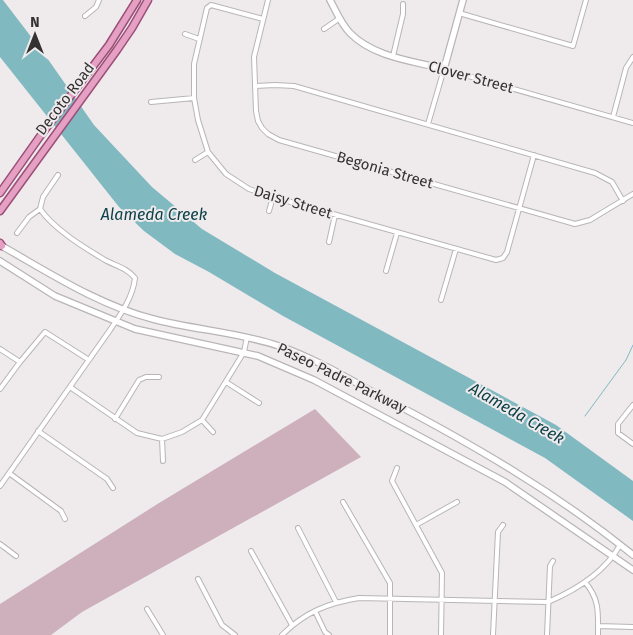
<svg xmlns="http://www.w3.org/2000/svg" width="633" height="635" viewBox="0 0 633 635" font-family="'Fira Sans',sans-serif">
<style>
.green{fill:#cdb0bc}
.water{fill:#81b9c1}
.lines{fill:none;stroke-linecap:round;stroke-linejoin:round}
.stream{stroke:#81b9c1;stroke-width:1}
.street-casing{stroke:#b9b5b7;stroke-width:6}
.secondary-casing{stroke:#b9b5b7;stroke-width:8}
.primary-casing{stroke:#9b5077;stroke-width:9}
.street{stroke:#fff;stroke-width:4}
.secondary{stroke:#fff;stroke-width:5.5}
.primary{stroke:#e5a0c4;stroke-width:6}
.labels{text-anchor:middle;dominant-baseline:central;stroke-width:4;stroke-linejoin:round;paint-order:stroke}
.street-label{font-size:15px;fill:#333132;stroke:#efebed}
.water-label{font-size:16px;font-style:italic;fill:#0c4148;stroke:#efebed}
</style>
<rect width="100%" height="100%" fill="#efebed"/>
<path class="green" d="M315,409l46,48 -279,155 -31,23h-51v-31l159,-101z"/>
<path class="water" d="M0,0h3l42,55 49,70 58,62 50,42 73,44 281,152 77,56v40l-88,-63 -262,-142 -74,-44 -34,-18 -31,-23 -25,-24 -119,-150z"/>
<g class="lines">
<path class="stream" d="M585,416l41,-56 7,-15"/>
<defs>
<path id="street" d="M268,0l-14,57 2,54 2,10 4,7 6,6 11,6 296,84 15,-4 43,-26
M459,13l114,33 13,-46
M85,16l11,-9 3,-7
M263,19l-52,-14 -4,3 -13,56v34l4,22 10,32 18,22 23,15 24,8 223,63 7,-2 4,-6 27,-97
M324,29l16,-11
M185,34l14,5
M393,56l10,-42v-10
M255,86l20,-1 19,1 301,87 17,9 11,19
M151,102l43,-4
M613,117l13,-49 7,-11
M428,124l16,-55 189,54
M195,160l13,-8
M269,211l4,-14
M17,233l12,-16 11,-8 3,-12 15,-22
M329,242l6,-27
M386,271l11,-38
M441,300l15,-51
M0,349l20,13
M226,382l33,21
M70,387l67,46 25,6 20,-7 20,-12 42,-68 3,-15
M0,389l20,-27 25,-30 44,28
M633,405l-15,19v9l15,11
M115,419l24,-39 7,-3h13
M202,420l11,12
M38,431l69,48 6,9
M162,439l1,22
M397,468l-5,13 50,92 -1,62
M9,473l52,38 4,8
M0,486l110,-156c11,-16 23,-33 25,-52 -8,-10 -19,-12 -30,-18 -22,-13 -51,-31 -65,-51
M343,502l47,81v52
M416,525l41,-23
M298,528l38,74
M0,544l16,12
M251,551l41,74
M198,579l24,46 13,10
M585,582c15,18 13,31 13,53
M147,609l16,26
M315,611l10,21 4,3
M598,626l35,1
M282,635c23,-23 46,-32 77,-37l189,4c28,-12 57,-30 72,-57
M493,635l5,-103 5,-7
M547,635l3,-69 3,-5"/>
<path id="secondary" d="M330,0c6,11 11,24 20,33 23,24 63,28 94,36l19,-69
M0,245c48,27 98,60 153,74 41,11 85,13 126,27 36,12 71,34 105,52 88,46 171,94 249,157
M0,261l55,35 80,33 123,27 56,24 191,102 128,88"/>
<path id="primary" d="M0,193l41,-58 68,-90 28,-45
M0,211l117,-161 15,-22 16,-28
M0,243l2,3"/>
</defs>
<use href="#street" class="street-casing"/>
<use href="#secondary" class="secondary-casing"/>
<use href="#primary" class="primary-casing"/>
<use href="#street" class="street"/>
<use href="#secondary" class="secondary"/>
<use href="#primary" class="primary"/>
</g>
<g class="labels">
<g class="street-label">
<text transform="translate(471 77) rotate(15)">Clover Street</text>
<text transform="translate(65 99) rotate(-53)">Decoto Road</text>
<text transform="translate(385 170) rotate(16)">Begonia Street</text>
<text transform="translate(293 202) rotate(17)">Daisy Street</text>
<text transform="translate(342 378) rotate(26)">Paseo Padre Parkway</text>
</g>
<g class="water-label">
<text x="154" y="214">Alameda Creek</text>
<text transform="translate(517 413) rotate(30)">Alameda Creek</text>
</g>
</g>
<g transform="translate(35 35)" stroke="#efebed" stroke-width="4" paint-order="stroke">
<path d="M0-4L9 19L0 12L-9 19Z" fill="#333132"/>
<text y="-8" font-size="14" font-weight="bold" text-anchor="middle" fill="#333132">N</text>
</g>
</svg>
